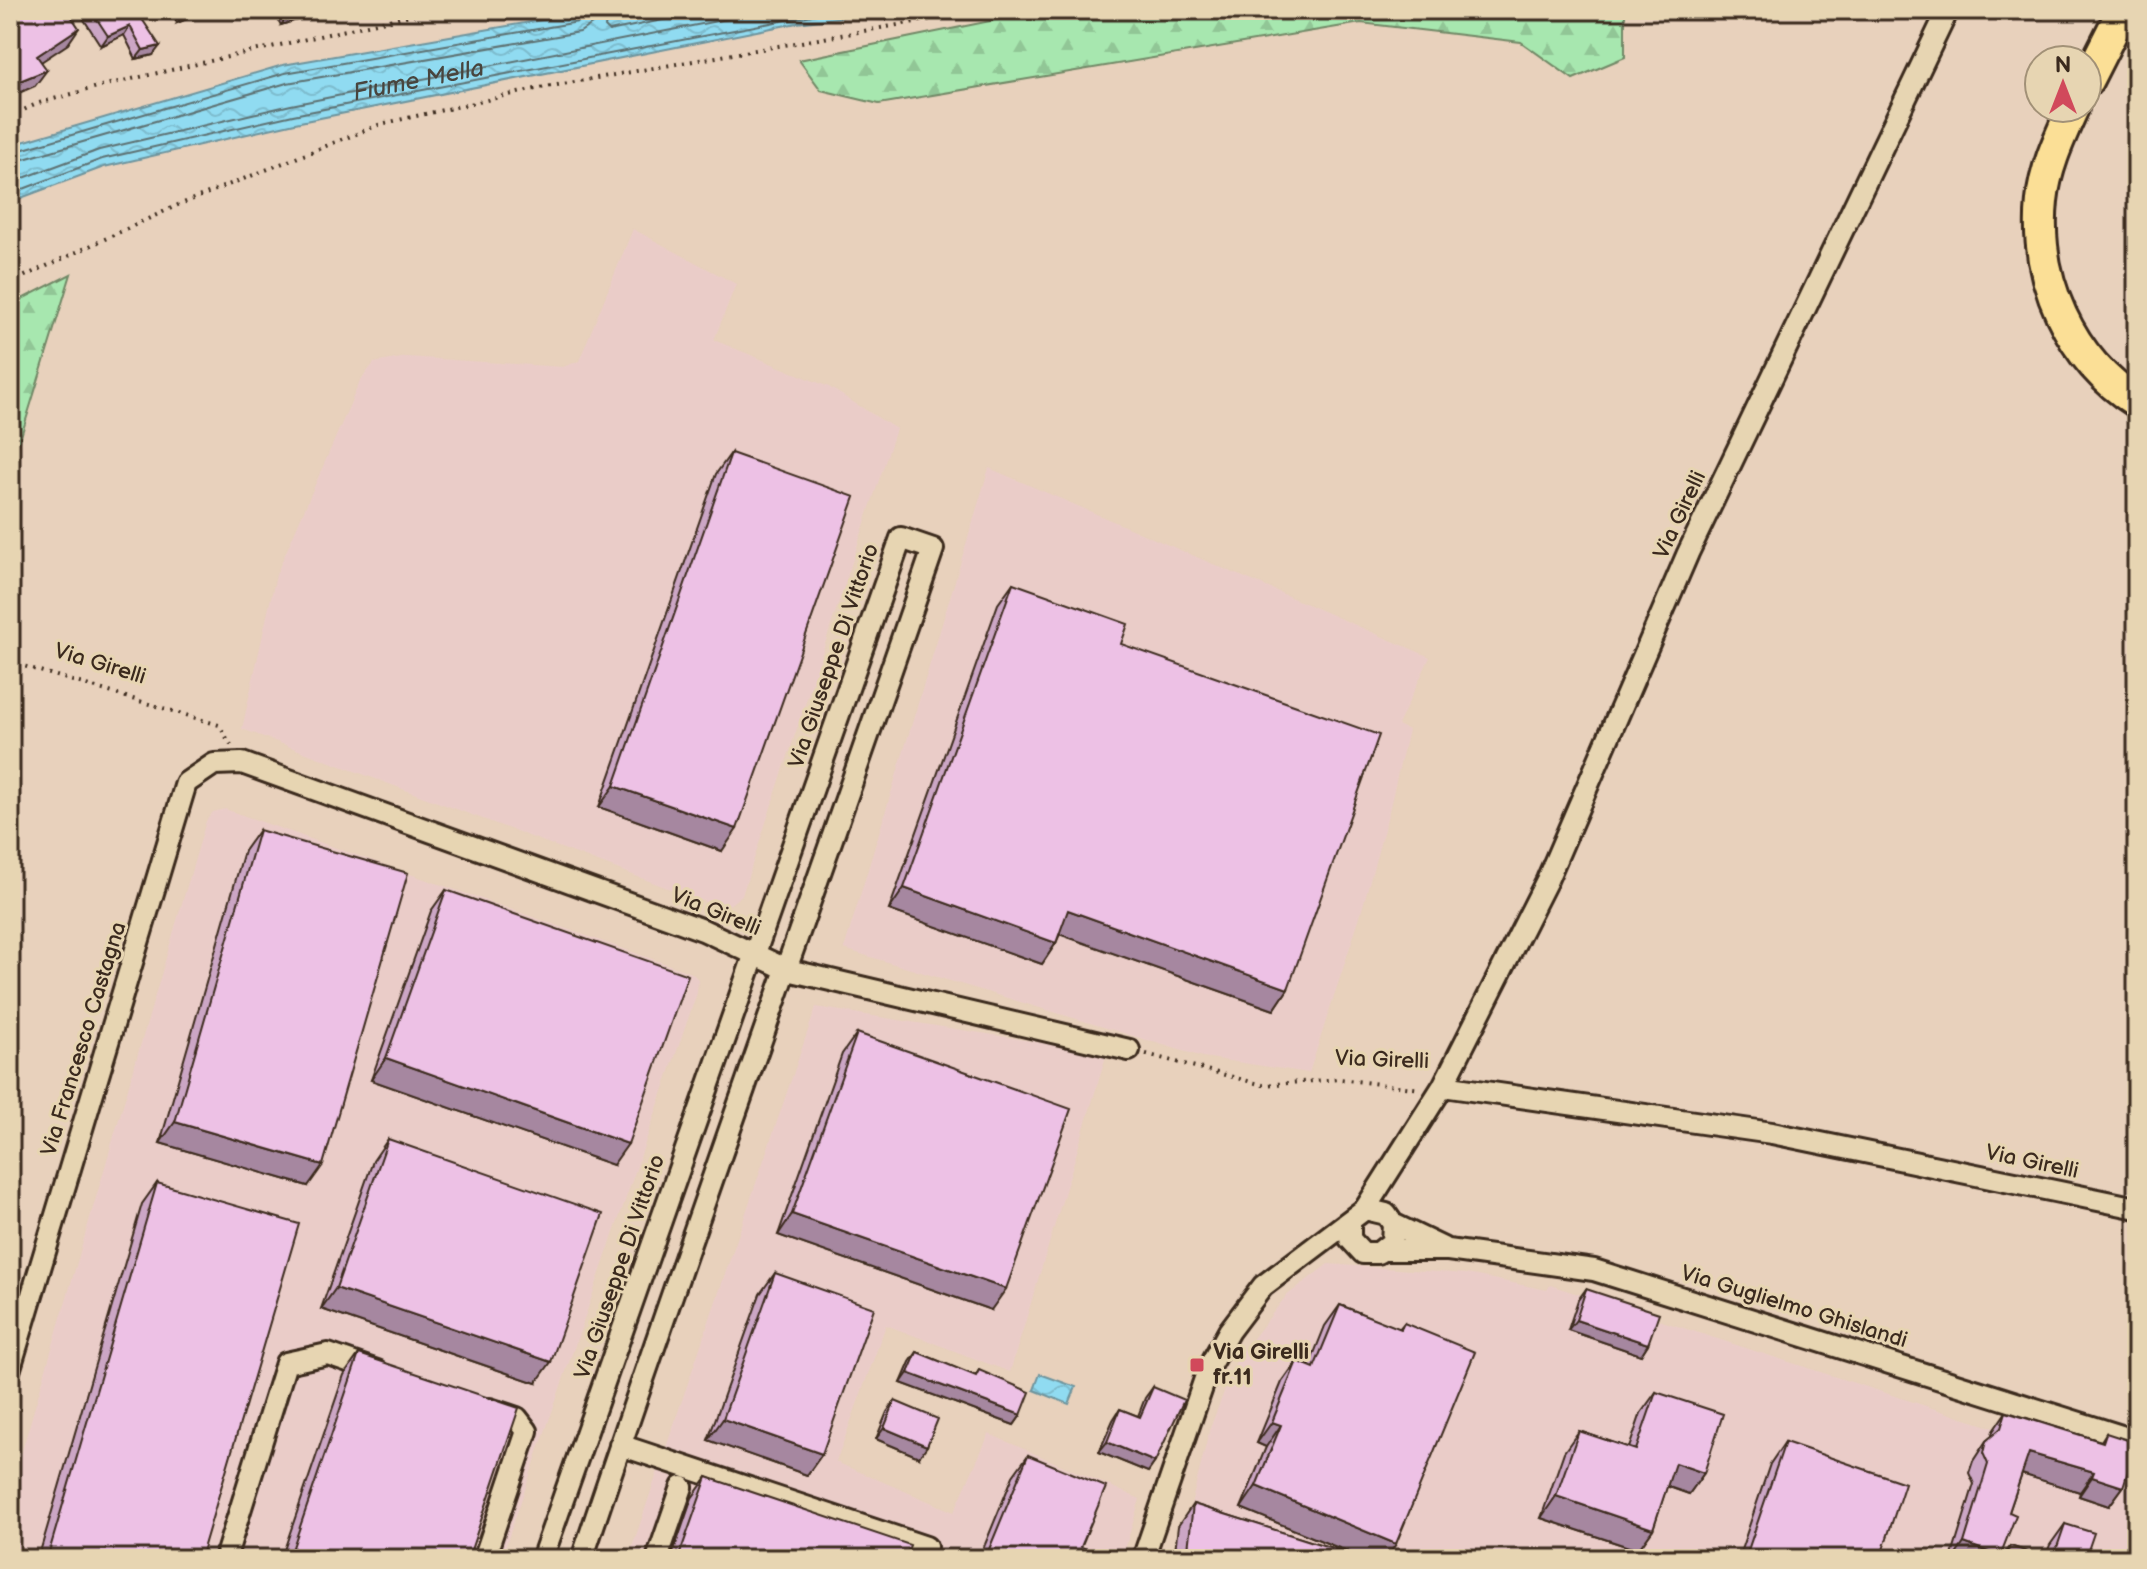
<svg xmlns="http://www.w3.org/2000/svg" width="2147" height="1569" viewBox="0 0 2147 1569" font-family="'Balsamiq Sans',sans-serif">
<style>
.built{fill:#eaccc8}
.forest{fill:url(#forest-firs);stroke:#718866;stroke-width:2}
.water{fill:url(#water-waves);stroke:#6e949d;stroke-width:2}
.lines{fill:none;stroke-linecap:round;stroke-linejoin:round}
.shore{stroke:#5d7172;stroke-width:2}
.minor-casing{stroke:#3b2a1e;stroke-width:26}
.highway-casing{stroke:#3b2a1e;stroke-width:36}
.path{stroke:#3b2a1e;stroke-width:4;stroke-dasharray:2 6;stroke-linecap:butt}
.minor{stroke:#e7d5b2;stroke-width:20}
.highway{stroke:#fbdf96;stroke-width:30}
.wall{fill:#cca6c5;stroke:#3b2a1e;stroke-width:2}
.shaded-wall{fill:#a687a0;stroke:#3b2a1e;stroke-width:2}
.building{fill:#edc1e5;stroke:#3b2a1e;stroke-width:2}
.poi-dot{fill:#d1495b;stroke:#e7d5b2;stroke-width:3}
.labels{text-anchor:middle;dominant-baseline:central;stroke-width:6;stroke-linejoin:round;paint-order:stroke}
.street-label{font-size:22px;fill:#3b2a1e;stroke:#e7d5b2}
.poi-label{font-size:22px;font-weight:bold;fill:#3b2a1e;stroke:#e7d5b2;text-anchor:start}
.water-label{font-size:24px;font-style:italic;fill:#48453e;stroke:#e7d5b2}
</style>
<defs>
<pattern id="forest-firs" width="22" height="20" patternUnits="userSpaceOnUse" patternTransform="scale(2)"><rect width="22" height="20" fill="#a7e7af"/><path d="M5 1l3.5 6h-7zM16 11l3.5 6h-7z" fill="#91c696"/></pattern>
<pattern id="water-waves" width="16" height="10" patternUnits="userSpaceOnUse" patternTransform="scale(2)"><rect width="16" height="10" fill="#90dbf1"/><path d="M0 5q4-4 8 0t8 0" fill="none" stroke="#7dbcce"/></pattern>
</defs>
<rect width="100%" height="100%" fill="#e8d1bc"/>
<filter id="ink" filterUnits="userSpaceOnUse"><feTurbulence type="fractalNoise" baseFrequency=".0125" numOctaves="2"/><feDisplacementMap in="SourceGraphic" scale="16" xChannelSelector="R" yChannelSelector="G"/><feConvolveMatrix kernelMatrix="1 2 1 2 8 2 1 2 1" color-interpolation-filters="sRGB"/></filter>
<g filter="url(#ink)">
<path class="built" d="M633,229l103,55 -22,56 115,47 67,42 -154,466 -18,14 -482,-180 34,-154 84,-194 14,-18 33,-6 156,10 16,-6z
M989,468l441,189 -32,68 10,5 -19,81 -28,102 -52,160 -106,-16 -359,-108z
M225,809l467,164 6,6 -1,14 -196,566h-491v-67l196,-671 7,-9z
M816,1007l291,46 -97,319 -124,-47 -50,137 118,50 35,-78 151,65 -18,60h-494z
M1328,1264l139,10 80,16 3,-5 587,189v85h-873l-80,-26 26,-105 27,-69 49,-63z"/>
<path class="forest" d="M1044,10h581v47l-52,22 -52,-37 -160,-19 -482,81 -58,-14 -22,-30z
M71,274l-61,198v-167z"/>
<path class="water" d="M599,10h299l-101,13 -502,100 -191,44 -94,35 2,-57 271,-80z
M1040,1374l36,13 -7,17 -35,-14z"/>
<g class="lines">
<g class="shore">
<path d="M608,10l-3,17 4,4 102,-21"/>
<path d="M10,153l275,-80 293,-51 6,-5 2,-7"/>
<path d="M10,163l277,-80 293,-51 12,-8 4,-14"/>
<path id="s1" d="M10,183l89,-33 192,-45 482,-95"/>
<path d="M10,194l92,-35 191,-44 545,-105"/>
</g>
<defs>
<path id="minor" d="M1443,1086l329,47 365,75
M1365,1209l78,-123 104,-206 141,-327 260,-543
M1393,1224l50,24
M1385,1250h63l146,20 543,171
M10,1368l176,-585 28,-19 28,-1 461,167 85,40 341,80
M620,1445l306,102 -4,12
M225,1559l61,-196 42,-9 49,17
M484,1559l43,-128 -10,-13 -27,-9
M542,1559l359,-1021 32,11c-116,337 -238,672 -351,1010
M657,1559l25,-72
M1143,1559l66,-192 20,-36 34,-45 102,-77 21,5 7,10 -1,18 -14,11h-15l-13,-14v-16"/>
<path id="highway" d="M2087,81l36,-71
M2073,108c-13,29 -28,60 -31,93 -8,78 28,159 95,201"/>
</defs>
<use href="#minor" class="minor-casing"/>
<use href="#highway" class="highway-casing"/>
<path class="path" d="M10,116l29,-13 62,-17 332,-76
M10,283l168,-78 203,-81 159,-36 443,-78
M10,662l209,63 12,20
M1146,1054l117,31 76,-6 82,10"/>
<use href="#minor" class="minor"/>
<use href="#highway" class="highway"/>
</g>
<path class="wall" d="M89,10h47l17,45 -17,4 -12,-24 -23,11 -18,-28z
M170,10h38l-31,13z
M261,10h43l-7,10 -16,5 -7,-12 -8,5z
M731,453l-9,398 -123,-44 117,-333z
M1013,583l108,61 167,345 -14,21 -214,-76 -4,9 -14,21 -153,-54 109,-306z
M259,830l49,356 -148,-43 84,-292z
M446,890l167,275 -242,-85 60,-169z
M857,1033l134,277 -213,-75 64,-181z
M388,1139l148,244 -215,-74 52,-148z
M157,1183l43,376h-162l104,-355z
M775,1273l47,181 -15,21 -99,-35 52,-146z
M1586,1289l62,55 -7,11 -73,-25 10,-30z
M1340,1305l59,24 5,-6 -18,236h-212l4,-33 15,-22 171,54 -123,-50 25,-61 -9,-4 25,-61 15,-21 12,5 16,-40z
M917,1352l58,24 4,-6 42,45 -7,10 -113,-42 9,-21z
M359,1354l109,205h-187l63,-184z
M1153,1387l2,75 -7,10 -49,-20 14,-32 7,-11 18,7 7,-18z
M1656,1392l48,81 -15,21 -22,-8 -14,43 -15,21 -97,-32 23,-66 15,-21 50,17 12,-35z
M895,1401l24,56 -43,-18 11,-27z
M2006,1412l95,29 5,-8 17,54 -14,19 -30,-10 1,-4 -58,-18 -13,38 -9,44 -2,3h-47l23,-75 -5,-11 4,-12 13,-20 5,-4 2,-6z
M1785,1442l95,117h-142l32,-95z
M1028,1455l53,92 9,12h-111l34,-83z
M707,1477l198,82h-234l21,-61z
M2137,1517v36l-11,-3z
M2065,1524l20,35h-85l10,-13 35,12 5,-13z"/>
<path class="shaded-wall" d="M190,10h18l-31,13 7,-11z
M271,10h5l-2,3 -8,5z
M304,10l-7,10 -16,5 7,-10z
M130,26l-6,9 -23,11 7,-10z
M79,28l-11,16 -42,28 11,-16z
M160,46l-7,9 -17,4 7,-9z
M47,70l-12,16 -25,11v-10l2,-3z
M614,786l123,43 -15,22 -123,-44z
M904,888l152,55 -14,21 -153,-54z
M1068,910l220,79 -14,21 -221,-78z
M386,1058l242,86 -15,21 -242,-85z
M175,1122l148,43 -15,21 -148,-43z
M792,1214l214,75 -15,21 -213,-75z
M336,1288l215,74 -15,21 -215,-74z
M1576,1320l72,24 -7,11 -73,-25z
M908,1373l113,42 -7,10 -113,-42z
M723,1419l99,35 -15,21 -99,-35z
M1272,1422l9,3 -15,22 -9,-4z
M884,1428l43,18 -8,11 -43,-18z
M1107,1442l48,20 -7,10 -49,-20z
M2029,1453l65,19 -14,20 -65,-20z
M1675,1463l29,10 -15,21 -29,-10z
M2092,1477l31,10 -14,19 -30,-10z
M1256,1486l140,58 -10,15h-20l-125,-51z
M1556,1496l97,33 -15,21 -97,-32z
M2137,1534v19l-11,-3z
M1964,1543l36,13 -2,3h-45z"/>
<path class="building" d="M12,10h55l12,18 -42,28 10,14 -35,14 -2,-3v-70z
M91,10h45l24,36 -17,4 -13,-24 -22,10z
M286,10h18l-16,5z
M731,453l124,44 -118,332 -123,-43z
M1013,583l115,41 -7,20 258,91 -91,254 -220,-79 -12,33 -152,-55z
M259,830l149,43 -85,292 -148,-43z
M446,890l242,85 -60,169 -242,-86z
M857,1033l214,76 -65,180 -214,-75z
M388,1139l215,75 -52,148 -215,-74z
M157,1183l142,41 -99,335h-153z
M775,1273l99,35 -52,146 -99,-35z
M1586,1289l73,24 -11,31 -72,-24z
M1340,1305l61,24 3,-6 71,29 -79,192 -140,-58 25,-61 -9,-3 25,-61 17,7z
M917,1352l59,24 3,-6 51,22 -9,23 -113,-42z
M359,1354l160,54 -51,151h-179z
M1153,1387l31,13 -29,62 -48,-20 13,-33 20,8z
M1656,1392l67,22 -19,59 -29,-10 -22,66 -97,-33 23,-65 57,19z
M895,1401l43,18 -11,27 -43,-18z
M2006,1412l97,30 3,-9 31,10 -14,44 -31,-10 2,-5 -65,-19 -20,59 7,3 -16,41 -36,-13 24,-79 -5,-11 3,-12 15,-13z
M1785,1442l120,41 -25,76h-135z
M1028,1455l78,32 -25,60 12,4 -3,8h-105z
M707,1477l203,68 -5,14h-227z
M1193,1504l174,55h-144l-5,-1v1h-31z
M2065,1524l29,9 -9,26h-32z
M2010,1546l39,13h-44z"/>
</g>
<rect class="poi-dot" x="1189" y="1357" width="16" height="16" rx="4"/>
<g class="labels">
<g class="street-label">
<text transform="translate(1680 515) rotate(-65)">Via Girelli</text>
<text transform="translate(834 656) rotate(-71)">Via Giuseppe Di Vittorio</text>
<text transform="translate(100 664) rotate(17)">Via Girelli</text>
<text transform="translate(716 912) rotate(22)">Via Girelli</text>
<text transform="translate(84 1039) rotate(-73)">Via Francesco Castagna</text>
<text transform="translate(1382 1060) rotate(2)">Via Girelli</text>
<text transform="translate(2032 1162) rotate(12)">Via Girelli</text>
<text transform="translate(620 1267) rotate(-71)">Via Giuseppe Di Vittorio</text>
<text transform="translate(1794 1307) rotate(17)">Via Guglielmo Ghislandi</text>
</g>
<g class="poi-label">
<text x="1213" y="1352">Via Girelli<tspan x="1213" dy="25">fr.11</tspan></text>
</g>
<g class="water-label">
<text stroke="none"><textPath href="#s1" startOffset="422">Fiume Mella</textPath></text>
</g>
</g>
<rect width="2147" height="1569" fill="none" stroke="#e7d5b2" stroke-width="40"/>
<rect x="20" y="20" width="2107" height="1529" fill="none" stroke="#3b2a1e" stroke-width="3" filter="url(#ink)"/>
<g transform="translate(2063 84)"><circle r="38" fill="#e7d5b2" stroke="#a29177" stroke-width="2"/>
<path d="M0-6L14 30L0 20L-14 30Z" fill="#d1495b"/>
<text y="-12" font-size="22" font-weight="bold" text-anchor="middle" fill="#3b2a1e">N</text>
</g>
</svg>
